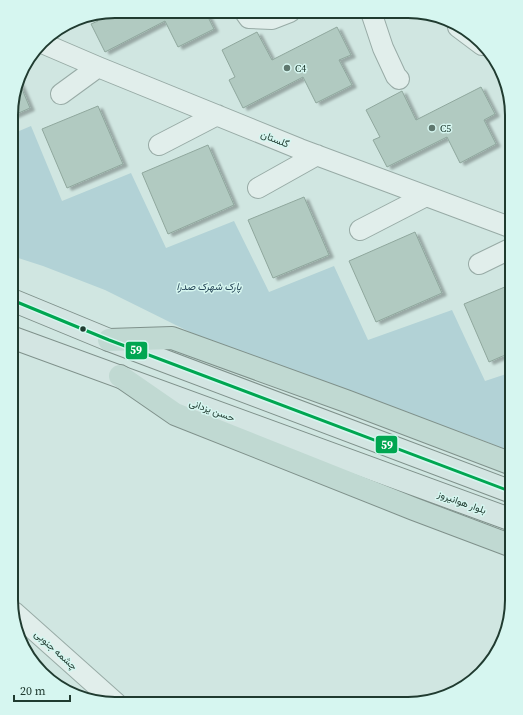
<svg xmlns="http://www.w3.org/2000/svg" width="523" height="715" viewBox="0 0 523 715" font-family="'Source Serif 4',Vazirmatn,serif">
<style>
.green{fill:#b2d2d6}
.building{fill:#b1cac1;stroke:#8fa79d;filter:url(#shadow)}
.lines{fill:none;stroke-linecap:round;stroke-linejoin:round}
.minor-casing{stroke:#98aba6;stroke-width:22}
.major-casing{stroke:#7f918b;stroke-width:24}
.highway-casing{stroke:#7f918b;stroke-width:24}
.minor{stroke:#e1eeeb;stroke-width:20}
.major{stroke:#d3e5e2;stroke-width:22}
.highway{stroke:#c0d9d2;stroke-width:22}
.bus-1-casing{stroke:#d6f6f0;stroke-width:6}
.bus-1{stroke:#00a651;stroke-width:3}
.poi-dot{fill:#5e776e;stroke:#d6f6f0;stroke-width:1.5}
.bus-dot{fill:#203b30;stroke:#d6f6f0;stroke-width:1.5}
.labels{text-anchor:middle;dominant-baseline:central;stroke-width:3;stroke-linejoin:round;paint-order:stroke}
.poi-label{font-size:10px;fill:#203b30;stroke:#d6f6f0;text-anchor:start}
.street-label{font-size:10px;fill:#203b30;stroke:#d6f6f0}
.park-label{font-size:10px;font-style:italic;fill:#264557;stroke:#d6f6f0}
.rim{fill:none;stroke:#203b30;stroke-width:2}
.line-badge{stroke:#d6f6f0;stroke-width:1.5}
.badge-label{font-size:11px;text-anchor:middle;font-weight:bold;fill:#fff}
</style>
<defs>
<filter id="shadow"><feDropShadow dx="4.5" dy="2.5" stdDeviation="1" flood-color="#0004"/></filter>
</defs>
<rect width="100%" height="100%" fill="#d0e6e1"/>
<path class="green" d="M31,126l31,75 69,-28 35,75 68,-27 35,71 65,-26 34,74 84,-30 33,71 27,-9v80l-35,-14 -171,-60 -98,-37 -103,-51 -62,-24 -31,-10v-122z"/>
<path class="building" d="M115,11h90l9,18 -36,18 -13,-26 -60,31 -14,-28 7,-3 -4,-6z
M337,27l14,28 -12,5 13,25 -36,18 -13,-26 -60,31 -14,-28 6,-3 -13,-27 35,-18 15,28z
M19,82l11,26 -18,8v-14z
M481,87l14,27 -11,6 12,24 -36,19 -13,-26 -60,30 -14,-27 7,-3 -14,-27 36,-19 14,29z
M98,106l25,58 -56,24 -25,-59z
M208,145l26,60 -66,29 -26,-61z
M304,197l25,58 -56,23 -25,-58z
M415,232l27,61 -66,29 -27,-61z
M512,284v68l-23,10 -25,-58z"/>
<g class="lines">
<defs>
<path id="minor" d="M244,11l5,7 23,1 18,-7
M370,12l2,3 11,33 13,28 3,3
M458,27l24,18
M42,43l56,24 202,82 212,79
M61,94l37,-27
M159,145l58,-30
M258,188l59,-33
M360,230l66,-34
M479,264l33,-16
M14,612l102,91"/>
<path id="major" d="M12,300l97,40 403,152
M11,337l501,183"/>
<path id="highway" d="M109,340l63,-2 174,63 166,63
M120,376l55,38 239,95 98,37"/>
</defs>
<use href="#minor" class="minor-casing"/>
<use href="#major" class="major-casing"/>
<use href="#highway" class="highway-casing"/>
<use href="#minor" class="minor"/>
<use href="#major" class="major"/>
<use href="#highway" class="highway"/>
<defs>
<path id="bus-1" d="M12,300l97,40 403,152"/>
</defs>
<use href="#bus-1" class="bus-1-casing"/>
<use href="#bus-1" class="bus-1"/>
</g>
<g class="poi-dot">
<circle cx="287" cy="68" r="4"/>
<circle cx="432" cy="128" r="4"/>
</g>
<circle class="bus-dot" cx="83" cy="329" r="3.5"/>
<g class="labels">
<g class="poi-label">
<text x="295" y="68">C4</text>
<text x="440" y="128">C5</text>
</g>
<g class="street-label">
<text transform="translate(275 139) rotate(22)">گلستان</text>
<text transform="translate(212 410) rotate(20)">حسن یزدانی</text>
<text transform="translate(462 502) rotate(20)">بلوار هوانیروز</text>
<text transform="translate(56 650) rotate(42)">چشمه جنوبی</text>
</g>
<g class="park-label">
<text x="209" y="286">پارک شهرک صدرا</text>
</g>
</g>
<path d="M0 0H523V715H0ZM115 18H408A97 97 0 0 1 505 115V600A97 97 0 0 1 408 697H115A97 97 0 0 1 18 600V115A97 97 0 0 1 115 18Z" fill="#d6f6f0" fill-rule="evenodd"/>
<path class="rim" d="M115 18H408A97 97 0 0 1 505 115V600A97 97 0 0 1 408 697H115A97 97 0 0 1 18 600V115A97 97 0 0 1 115 18Z"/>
<g class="line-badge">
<rect x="125" y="341" width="23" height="19" rx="4" fill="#00a651"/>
<rect x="375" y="435" width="23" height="19" rx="4" fill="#00a651"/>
</g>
<g class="badge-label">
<text x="136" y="354">59</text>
<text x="387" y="449">59</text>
</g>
<path d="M14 695v6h56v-6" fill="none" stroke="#203b30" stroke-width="2"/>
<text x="20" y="695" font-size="12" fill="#203b30" stroke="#d6f6f0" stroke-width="3" paint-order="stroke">20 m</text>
</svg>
